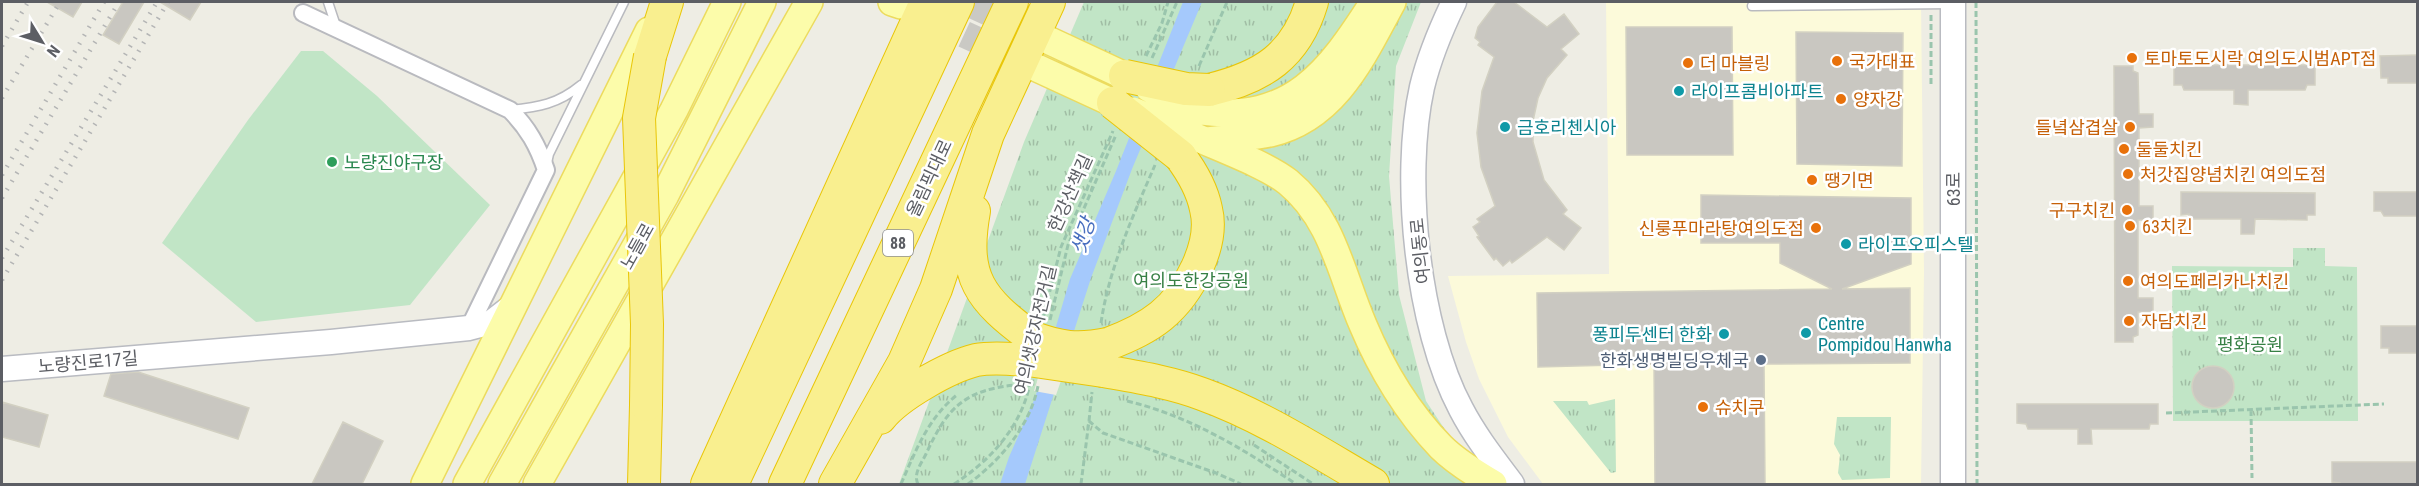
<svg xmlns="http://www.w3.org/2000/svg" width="2419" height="486" viewBox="0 0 2419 486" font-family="'Roboto Condensed','Noto Sans KR',sans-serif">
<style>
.commercial{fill:#fcfada}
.grass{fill:url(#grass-tufts)}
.pitch{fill:#c1e5c6}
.water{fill:#a5c9fc}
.pier{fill:#eeede4}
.building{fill:#c9c7c1;stroke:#d2d0c2;stroke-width:1.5}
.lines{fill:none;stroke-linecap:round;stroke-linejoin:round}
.primary-tunnel{stroke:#cac9c4;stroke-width:27;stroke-dasharray:27 14;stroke-linecap:butt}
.lane-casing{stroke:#b9babf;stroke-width:11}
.street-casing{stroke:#b9babf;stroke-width:20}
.secondary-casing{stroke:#b9bbc1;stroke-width:27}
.primary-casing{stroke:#ecdb5e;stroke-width:30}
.highway-casing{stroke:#e9c608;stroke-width:34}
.path{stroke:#9ac5ad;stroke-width:3;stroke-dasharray:6 3;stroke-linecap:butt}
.lane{stroke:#fff;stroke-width:8}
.street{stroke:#fff;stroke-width:16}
.secondary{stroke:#fff;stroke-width:24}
.primary{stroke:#fcfcaa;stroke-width:27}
.highway{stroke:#f9ef8f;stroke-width:32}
.rail{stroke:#b4b5b5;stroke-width:4.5;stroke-dasharray:1.5 8;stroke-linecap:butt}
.primary-bridge-casing{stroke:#ecdb5e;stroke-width:30;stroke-linecap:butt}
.highway-bridge-casing{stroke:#e9c608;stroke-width:34;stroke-linecap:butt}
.primary-bridge{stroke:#fcfcaa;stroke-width:27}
.highway-bridge{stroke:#f9ef8f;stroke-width:32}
.food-dot{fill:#e8710a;stroke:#fff;stroke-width:2}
.culture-dot{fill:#0f9aa8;stroke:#fff;stroke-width:2}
.leisure-dot{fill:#2e9e5b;stroke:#fff;stroke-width:2}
.service-dot{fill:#5c6f8a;stroke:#fff;stroke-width:2}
.labels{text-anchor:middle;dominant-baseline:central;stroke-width:5;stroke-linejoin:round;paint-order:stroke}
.shield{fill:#fff;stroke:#8d8e92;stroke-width:1.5}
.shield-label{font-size:16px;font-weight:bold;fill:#5c5e64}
.food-label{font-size:18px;fill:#c56008;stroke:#fff;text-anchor:start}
.culture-label{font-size:18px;fill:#0d838f;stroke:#fff;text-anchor:start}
.leisure-label{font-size:18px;fill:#27864d;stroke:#fff;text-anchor:start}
.street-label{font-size:18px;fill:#5c5e64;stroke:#fff}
.park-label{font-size:18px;fill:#378045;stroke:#fff}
.service-label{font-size:18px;fill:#4e5e75;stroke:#fff;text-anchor:end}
.water-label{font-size:20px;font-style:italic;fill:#496fbf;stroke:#fff}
</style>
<defs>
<pattern id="grass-tufts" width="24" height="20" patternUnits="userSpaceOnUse" patternTransform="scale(1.5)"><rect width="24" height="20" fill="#c1e5c6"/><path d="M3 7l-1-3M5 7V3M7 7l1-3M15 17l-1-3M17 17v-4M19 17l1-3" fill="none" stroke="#a0bda4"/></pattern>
</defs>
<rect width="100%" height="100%" fill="#eeede4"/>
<path class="commercial" d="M1606,2h315l3,270 -3,212h-378l-35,-47 -29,-58 -13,-37 -18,-66 161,-2z"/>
<path class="grass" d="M1084,2h337l-25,64 -7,110 10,119 27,106 55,83h-582l125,-342z
M2293,248h32v18l32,1 1,154h-185l-1,-155 121,1z
M1615,399l1,73 -5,1 -58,-72h34l2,4z
M1837,417h54l-1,61 -48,2 -4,-7 2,-18 -6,-11z"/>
<path class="pitch" d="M301,51h22l54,45 113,109 -80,100 -154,17 -94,-79 86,-123z"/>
<path class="water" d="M1183,2h19l-70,167 -41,109 -66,206h-25l9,-27 26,-59 35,-119 46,-108z"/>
<path class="pier" d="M1051,334l25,4 -20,57 -22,-4z"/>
<path class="building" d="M47,2h35l-9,15z
M123,2h21l-25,42 -16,-9z
M160,2h41l-11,18z
M1497,2h17l33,25 17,-13 15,20 -18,15 6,6 -20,23 -9,20 -5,23v21l11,38 23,30 -4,4 18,14 -17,22 -17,-13 -35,26 -2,-3 -7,6 -7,-8 -2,2 -17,-23 2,-1 -6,-9 7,-5 -3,-3 18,-13 -14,-39 -4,-34 5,-42 12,-34 -16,-12 2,-3 -5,-4 3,-11z
M1626,27h106l1,128h-106z
M1796,32l107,1 -1,133 -105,-2z
M2418,55v28h-30v-5h-7l-1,-22z
M2174,65h141v20h-8l-2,5h-57v15l-14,-1v-14h-50l-2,-5h-8z
M2114,66h19v5l5,2 1,41h14v13l-14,1v78h14v14h-15v78h15v14h-15v23l-5,2v5h-18z
M2181,192l134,1v22h-8v5l-52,-1 -1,15h-13v-15h-52v-5l-8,1z
M2374,192h44v24h-34l-3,-5h-7z
M1701,195l210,3v66l-69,25 68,-1v75l-146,1 1,120h-110l-1,-120 -116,3 -1,-74 295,-4 -52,-26v-20h-79z
M2381,326h37v27h-29v-5h-8z
M2192 387a21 21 0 1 1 42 0a21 21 0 1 1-42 0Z
M138,372l111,36 -11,31 -134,-43 7,-22z
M2,402l46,13 -9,32 -37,-10z
M2017,404h141v20h-8l-1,5h-58l1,15h-14v-15h-50l-2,-5 -9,-1z
M343,422l40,19 -21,43h-50z
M2332,462h86v22h-78v-1l-8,-1z"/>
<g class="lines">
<path class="primary-tunnel" d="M966,2l56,26
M927,17l82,38"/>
<defs>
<path id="lane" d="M328,2l8,24
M1752,6l200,-2
M510,110c29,-3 48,-6 71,-25
M547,163l2,-9 75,-152"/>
<path id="street" d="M303,13l207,97c18,18 28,36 36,60l-77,158"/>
<path id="secondary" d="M1454,2c-13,27 -25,56 -32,85 -20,90 -5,240 39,322 14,27 33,51 51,75
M1953,2v482
M2,369l329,-27 138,-14 23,-6 22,-17"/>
<path id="primary" d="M892,2l9,3
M1050,41l75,35
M1037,68l76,35
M1200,111c92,13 129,-39 174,-109
M1189,134c28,13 76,30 99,48 45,37 53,92 75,143 18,43 45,88 78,122 14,14 35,27 52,37
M1206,141c21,-2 43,-4 64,-8 66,-15 93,-78 122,-131
M425,484l224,-453
M467,484l207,-374 53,-108
M502,484l163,-289 97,-193
M537,484l272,-482"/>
<path id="highway" d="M650,56l17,-54
M1209,90c54,-13 87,-34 103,-88
M974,211c-12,67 6,88 57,126
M1108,344c19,-7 37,-15 53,-28 27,-22 54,-71 45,-107 -4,-20 -14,-37 -26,-53
M1103,371c34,6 67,11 99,23 61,22 116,58 171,90
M880,418c17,-22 68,-51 96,-58 17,-3 34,-1 52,0
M644,484l2,-79
M707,484l219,-482
M732,484l226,-482
M785,484l227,-482
M835,484l69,-122 32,-73 52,-155 61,-132"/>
</defs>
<use href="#lane" class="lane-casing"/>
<use href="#street" class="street-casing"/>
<use href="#secondary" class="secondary-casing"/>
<use href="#primary" class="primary-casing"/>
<use href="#highway" class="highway-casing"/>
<path class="path" d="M1976,2l1,482
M1931,15v69
M1146,56l16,-33 6,-21
M1152,58l25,-56
M1199,66l28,-64
M1043,318l18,-71 52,-116
M1050,320l18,-75 48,-110
M1101,323c8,-55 32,-107 54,-158
M1127,401c63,15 116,48 169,83
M2251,410l1,68
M2166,413l218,-9
M1089,421l3,-29
M1254,445l59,39
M901,484c15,-34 27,-66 57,-90
M918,484c-5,-10 3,-20 8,-30 21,-46 38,-64 90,-69
M954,484c36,-23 68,-58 76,-101
M968,484c32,-23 62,-58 70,-98
M1081,484l8,-63 14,12 113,40 25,11"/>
<use href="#lane" class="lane"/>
<use href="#street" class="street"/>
<use href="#secondary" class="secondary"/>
<use href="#primary" class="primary"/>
<use href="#highway" class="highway"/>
<path class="rail" d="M2,46l26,-44
M2,98l58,-96
M2,175l102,-173
M2,198l117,-196
M2,258l155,-256
M2,280l166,-278"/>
<defs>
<path id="primary-bridge" d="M1149,88l25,13 26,10
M1133,111l56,23"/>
<path id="highway-bridge" d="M1125,76l61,13 23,1
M1113,103l67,53
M1031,337c29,11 47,13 77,7
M1028,360l75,11
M646,405l1,-81 -8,-206 11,-62"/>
</defs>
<use href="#primary-bridge" class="primary-bridge-casing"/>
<use href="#highway-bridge" class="highway-bridge-casing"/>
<use href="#primary-bridge" class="primary-bridge"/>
<use href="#highway-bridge" class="highway-bridge"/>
</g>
<g class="food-dot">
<circle cx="2132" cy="58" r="6"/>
<circle cx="1837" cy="61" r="6"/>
<circle cx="1688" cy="63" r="6"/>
<circle cx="1841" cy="99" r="6"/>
<circle cx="2130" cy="127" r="6"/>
<circle cx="2124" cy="149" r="6"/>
<circle cx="2128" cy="174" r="6"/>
<circle cx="1812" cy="180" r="6"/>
<circle cx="2127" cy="210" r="6"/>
<circle cx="2130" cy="226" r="6"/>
<circle cx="1816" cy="228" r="6"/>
<circle cx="2128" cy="281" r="6"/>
<circle cx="2129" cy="321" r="6"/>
<circle cx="1703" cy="407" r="6"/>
</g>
<g class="culture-dot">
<circle cx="1679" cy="91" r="6"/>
<circle cx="1505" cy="127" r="6"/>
<circle cx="1846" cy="244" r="6"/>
<circle cx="1806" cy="333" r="6"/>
<circle cx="1724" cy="334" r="6"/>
</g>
<circle class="leisure-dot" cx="332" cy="162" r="6"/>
<circle class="service-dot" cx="1761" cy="360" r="6"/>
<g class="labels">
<rect class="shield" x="883" y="230" width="30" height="26" rx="4.5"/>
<g class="shield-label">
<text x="898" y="243">88</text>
</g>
<g class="food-label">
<text x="2144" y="58">토마토도시락 여의도시범APT점</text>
<text x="1849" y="61">국가대표</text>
<text x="1700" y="63">더 마블링</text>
<text x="1853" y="99">양자강</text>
<text x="2118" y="127" text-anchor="end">들녘삼겹살</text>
<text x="2136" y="149">둘둘치킨</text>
<text x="2140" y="174">처갓집양념치킨 여의도점</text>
<text x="1824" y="180">땡기면</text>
<text x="2115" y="210" text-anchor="end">구구치킨</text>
<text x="2142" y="226">63치킨</text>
<text x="1804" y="228" text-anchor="end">신룽푸마라탕여의도점</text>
<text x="2140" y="281">여의도페리카나치킨</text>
<text x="2141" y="321">자담치킨</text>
<text x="1715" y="407">슈치쿠</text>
</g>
<g class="culture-label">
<text x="1691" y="91">라이프콤비아파트</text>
<text x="1517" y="127">금호리첸시아</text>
<text x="1858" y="244">라이프오피스텔</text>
<text x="1818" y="323">Centre<tspan x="1818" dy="21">Pompidou Hanwha</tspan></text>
<text x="1712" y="334" text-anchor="end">퐁피두센터 한화</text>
</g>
<g class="leisure-label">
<text x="344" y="162">노량진야구장</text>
</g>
<g class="street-label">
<text transform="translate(929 178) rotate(-65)">올림픽대로</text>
<text transform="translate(1953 189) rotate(-90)">63로</text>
<text transform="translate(1070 193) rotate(-66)">한강산책길</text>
<text transform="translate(637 246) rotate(-61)">노들로</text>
<text transform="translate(1420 251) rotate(-96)">여의동로</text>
<text transform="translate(1035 330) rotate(-77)">여의샛강자전거길</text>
<text transform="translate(88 362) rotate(-5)">노량진로17길</text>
</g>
<g class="park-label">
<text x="1191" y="280">여의도한강공원</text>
<text x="2250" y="344">평화공원</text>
</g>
<g class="service-label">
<text x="1749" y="360">한화생명빌딩우체국</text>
</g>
<g class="water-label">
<text transform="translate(1083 236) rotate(-71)">샛강</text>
</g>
</g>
<rect width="2419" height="486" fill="none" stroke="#5c5e64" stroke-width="6"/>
<g transform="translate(42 42) rotate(128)" stroke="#ffffff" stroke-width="4.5" paint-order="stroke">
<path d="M0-4.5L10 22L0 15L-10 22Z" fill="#5c5e64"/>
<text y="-9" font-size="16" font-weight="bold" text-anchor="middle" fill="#5c5e64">N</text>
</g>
</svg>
